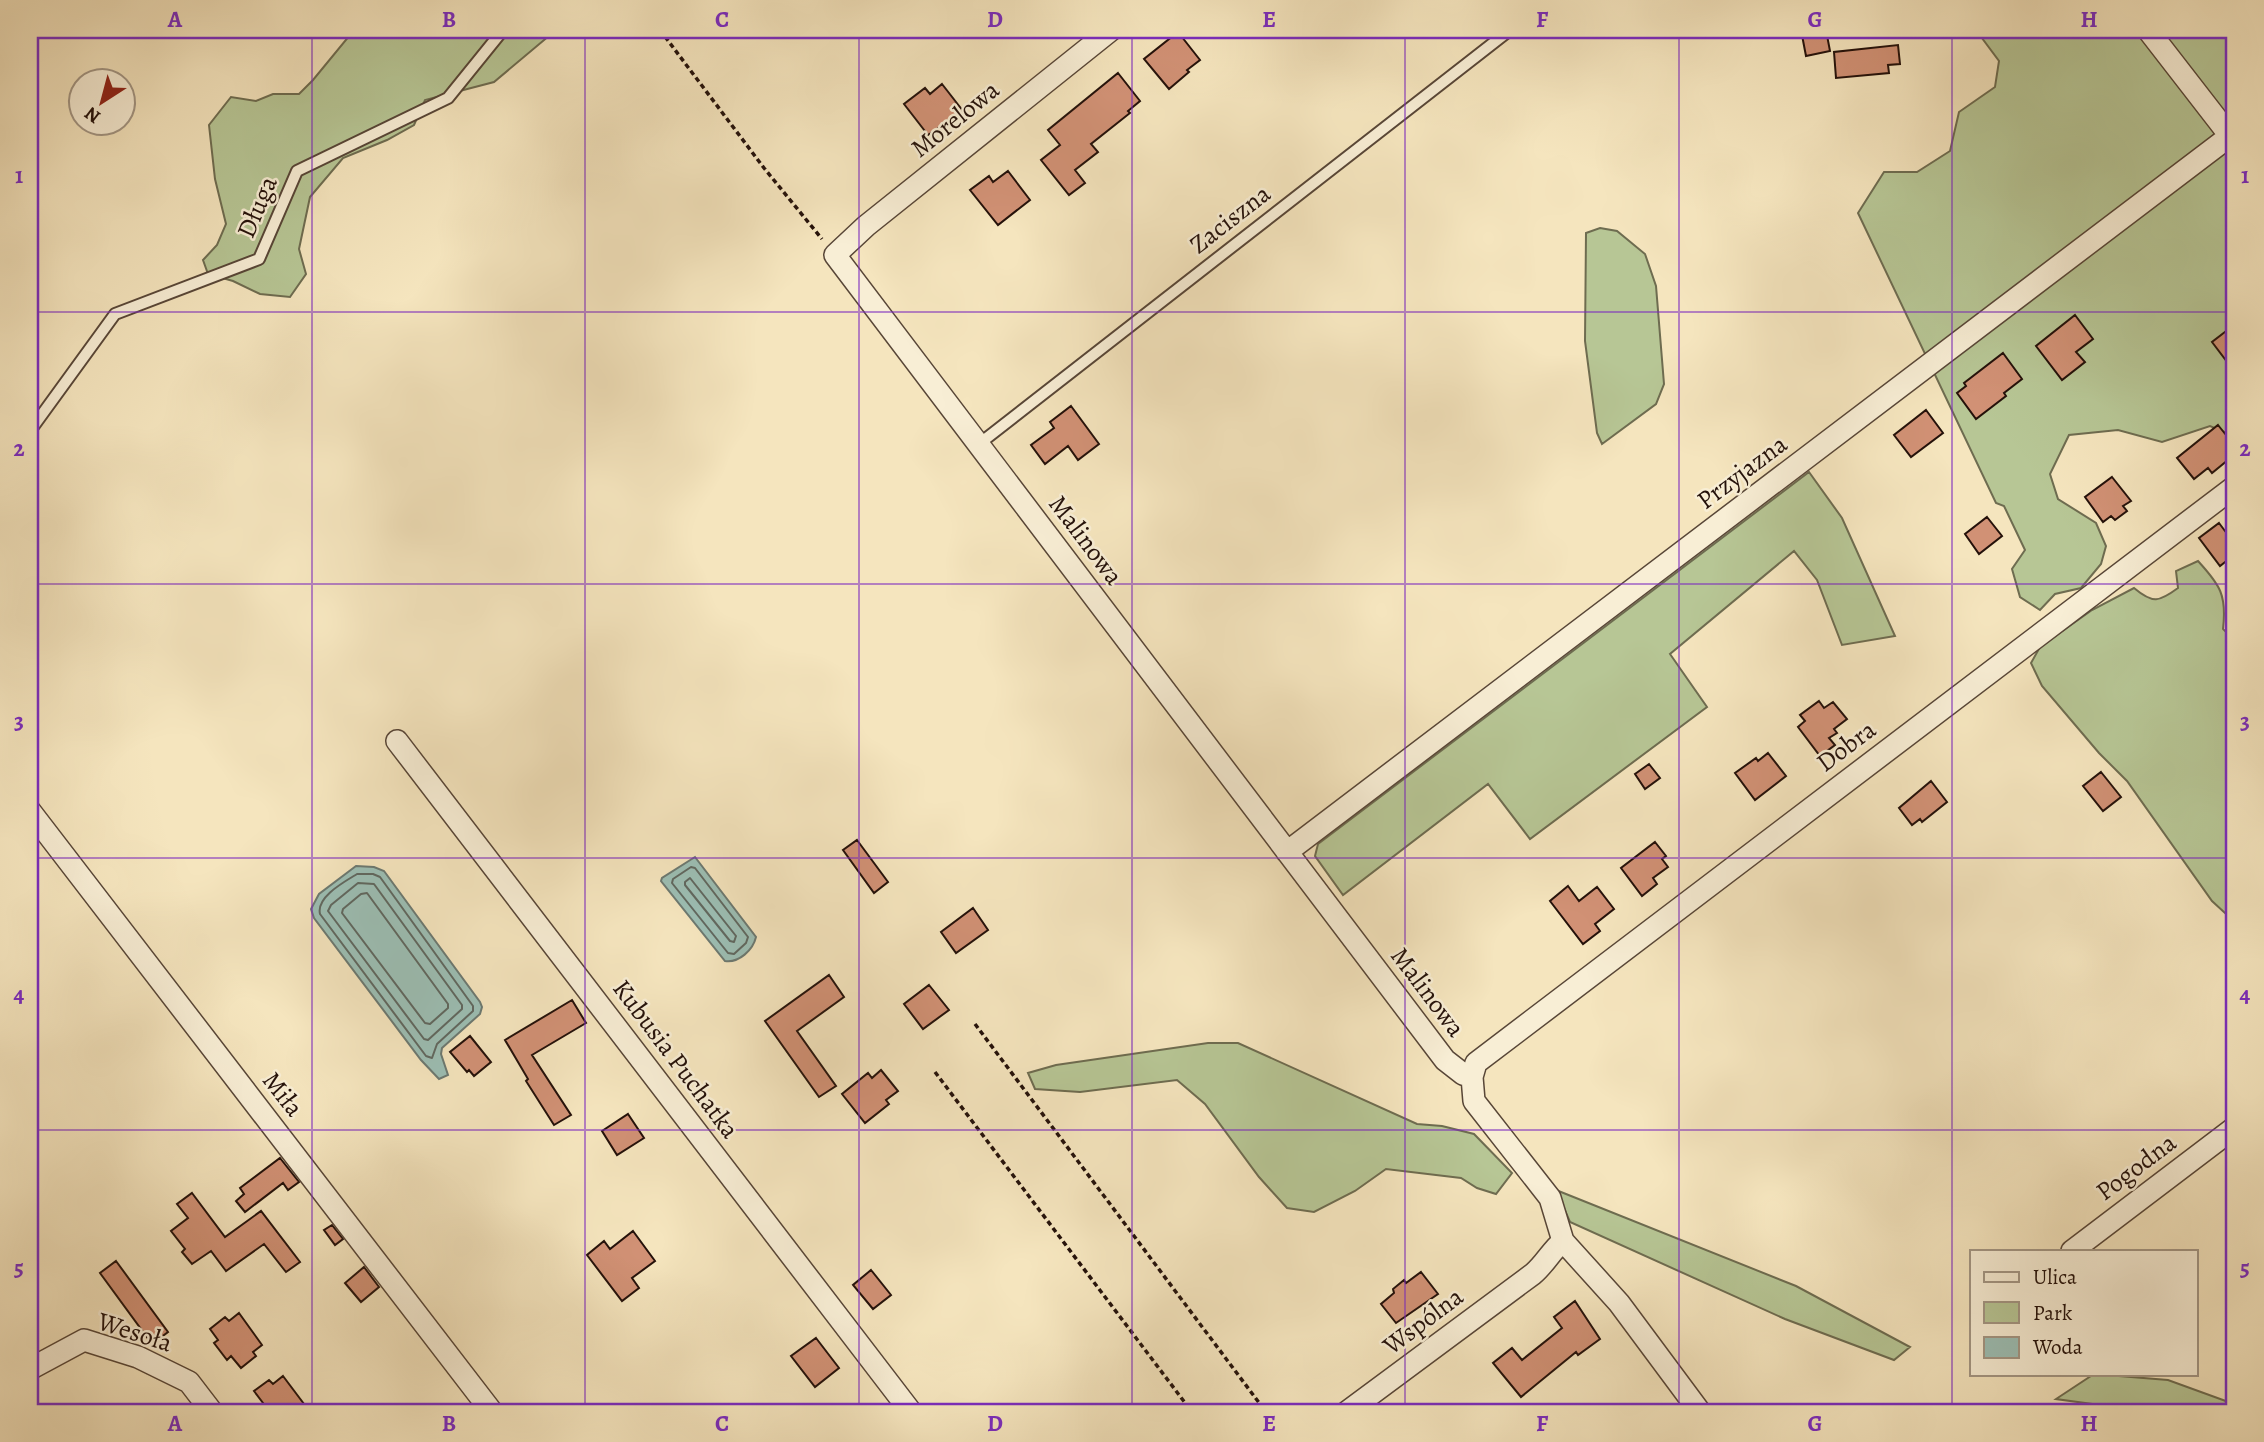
<svg xmlns="http://www.w3.org/2000/svg" width="2264" height="1442" viewBox="0 0 2264 1442" font-family="Alegreya,serif">
<style>
.green{fill:#b7c695;stroke:#6e6c50;stroke-width:2}
.water{fill:#9cbfb5;stroke:#6c7971;stroke-width:2}
.lines{fill:none;stroke-linecap:round;stroke-linejoin:round}
.shore{stroke:#606860;stroke-width:2}
.building{fill:#d19175;stroke:#24110a;stroke-width:2}
.lane-casing{stroke:#584637;stroke-width:14}
.street-casing{stroke:#584637;stroke-width:24}
.path{stroke:#24110a;stroke-width:3.5;stroke-dasharray:5 3.5;stroke-linecap:butt}
.lane{stroke:#f8eed5;stroke-width:10}
.street{stroke:#f8eed5;stroke-width:21}
.grid{fill:none;stroke:#7b2cbf;stroke-width:2;stroke-opacity:0.55}
.labels{text-anchor:middle;dominant-baseline:central;stroke-width:5;stroke-linejoin:round;paint-order:stroke}
.street-label{font-size:26px;fill:#24110a;stroke:#f8eed5}
.neatline{fill:none;stroke:#7b2cbf;stroke-width:2.5}
.grid-label{font-size:23px;text-anchor:middle;font-weight:bold;fill:#7b2cbf}
</style>
<rect width="100%" height="100%" fill="#f5e5be"/>
<filter id="stains"><feTurbulence type="fractalNoise" baseFrequency=".00286" numOctaves="4"/><feColorMatrix values="0 0 0 0 .2 0 0 0 0 .09 0 0 0 0 .02 0 0 0 .5 -.17"/></filter>
<radialGradient id="worn" r=".72"><stop offset=".6" stop-color="#630" stop-opacity="0"/><stop offset="1" stop-color="#630" stop-opacity=".3"/></radialGradient>
<path class="green" d="M354,30l27,3h35l4,-3h136l-62,52 -69,18 -11,25 -27,15 -44,18 -33,39 -11,52 7,25 -16,23 -30,-3 -27,-13 -25,-7 -5,-14 14,-15 9,-21 -11,-45 -6,-54 22,-28 25,4 17,-7h26l14,-14z
M1976,30h258v406l-24,-10 -48,16 -44,-12 -49,5 -19,39 8,25 38,24 10,23 -5,18 -20,24 -26,6 -15,16 -20,-13 -8,-28 13,-19 -21,-44 -8,-3 -138,-290 26,-41h33l33,-21 9,-39 36,-25 4,-26z
M1600,228l17,3 28,23 11,32 8,98 -8,20 -54,40 -5,-11 -12,-92 1,-108z
M1809,472l33,46 53,118 -53,9 -25,-65 -23,-29 -124,103 37,53 -177,132 -42,-55 -145,111 -28,-39 3,-12z
M2198,561c22,24 29,34 25,68l11,11v272l-8,2 -14,-13 -85,-120 -28,-28 -57,-67 -11,-23 9,-16 52,-37 42,-22c19,16 25,14 44,0l-2,-17z
M1208,1043h30l179,81 25,2 32,8 38,39 -16,21 -19,-6 -16,-10 -75,-9 -31,22 -41,21 -27,-4 -28,-31 -54,-73 -28,-24 -97,12 -45,-3 -7,-16 28,-8z
M1556,1190l240,96 114,61 -16,13 -109,-41 -215,-97z
M2094,1374l74,6 66,24v8h-83l-95,-13z"/>
<path class="water" d="M695,857l61,80c-3,13 -17,26 -31,24l-64,-80 1,-3z
M356,866l18,1 10,4 96,131 2,5 -2,7 -38,34 -1,6 7,21 -9,4 -18,-19 -107,-142 -3,-9 8,-15z"/>
<g class="lines">
<path class="shore" d="M691,867l4,1 53,69 -2,6 -12,11 -6,-1 -56,-70 1,-4z
M357,874h16l7,3 93,129v5l-36,33 -5,14 -6,-2 -106,-142c-4,-17 24,-32 37,-40z
M690,878l46,58 -2,6 -4,-1 -45,-56v-3z
M358,883l16,1 88,121v4l-34,31 -4,-1 -96,-128 3,-6z
M367,893l81,111v4l-18,16 -5,-1 -83,-110 1,-4 18,-15z"/>
</g>
<path class="building" d="M1801,30h25l4,21 -24,5z
M1178,32l22,28 -13,10 2,2 -20,17 -25,-30z
M1898,45l2,19 -12,1 1,8 -53,5 -2,-26z
M1118,73l22,28 -12,10 2,2 -39,31 7,8 -23,18 10,13 -16,12 -28,-35 19,-15 -12,-15z
M942,84l21,27 -35,24 -24,-31 21,-16 5,6z
M1008,171l22,29 -32,25 -28,-35 19,-14 4,6z
M2075,315l18,24 -17,13 9,10 -23,18 -26,-34z
M2234,325v46l-22,-29z
M2003,353l19,26 -18,14 2,3 -30,23 -19,-26 9,-7 -2,-3z
M1071,406l28,38 -21,16 -10,-14 -23,18 -14,-19 23,-17 -4,-6z
M1926,410l17,23 -32,24 -17,-22z
M2218,425l16,20v10l-22,18 -4,-5 -14,11 -17,-21z
M2112,477l19,24 -8,5 4,5 -12,9 -4,-4 -8,6 -18,-25z
M1987,517l15,19 -23,18 -14,-20z
M2219,523l15,20v12l-14,11 -21,-28z
M1819,701l5,7 9,-6 14,17 -13,10 3,4 -8,5 6,7 -15,11 -22,-29 7,-6 -5,-6z
M1768,753l18,23 -31,24 -20,-27 21,-15 2,3z
M1649,764l11,14 -15,11 -10,-15z
M2101,772l20,25 -18,14 -20,-25z
M1931,781l16,21 -25,20 -2,-3 -8,6 -13,-17z
M857,840l31,42 -14,11 -31,-43z
M1655,842l11,14 -4,3 6,8 -15,11 4,6 -15,12 -21,-28z
M1568,886l11,15 18,-14 17,22 -19,15 5,7 -17,13 -33,-43z
M973,908l15,22 -32,23 -15,-21z
M829,975l15,22 -47,34 39,55 -17,11 -54,-76z
M929,985l20,25 -26,19 -19,-25z
M572,1000l14,23 -54,32 39,60 -17,10 -28,-44 2,-2 -23,-39z
M470,1036l21,26 -17,14 -5,-6 -2,2 -17,-20z
M881,1070l17,21 -12,9 3,4 -24,19 -23,-29 26,-21 4,5z
M628,1114l16,24 -27,17 -15,-24z
M280,1158l19,24 -11,8 -5,-7 -38,29 -9,-11 8,-7 -4,-6z
M192,1193l33,44 36,-26 39,51 -14,10 -22,-28 -38,27 -15,-20 -19,13 -10,-12 3,-3 -14,-18 17,-13 -11,-14z
M332,1225l11,14 -8,6 -11,-15z
M633,1231l22,30 -23,17 7,10 -17,13 -35,-46 17,-14 6,8z
M116,1261l52,71 -16,12 -52,-71z
M364,1267l15,20 -18,15 -16,-19z
M871,1270l20,25 -18,14 -20,-24z
M1421,1272l17,22 -42,29 -15,-19 13,-11 -1,-4 11,-9 2,3z
M1575,1301l25,38 -22,16 -2,-3 -55,45 -28,-34 19,-15 10,12 40,-32 -8,-11z
M239,1313l23,32 -9,7 3,4 -15,12 -10,-12 -4,4 -13,-17 4,-3 -8,-11 15,-12 4,4z
M816,1338l23,30 -24,19 -24,-31z
M283,1376l27,36h-60l13,-9 -9,-12 15,-11 4,4z"/>
<g class="lines">
<defs>
<path id="lane" d="M30,431l85,-117 144,-55 38,-88 151,-73 55,-68
M979,444l531,-414"/>
<path id="street" d="M1111,30l-245,196 -31,29 610,805 18,14 9,3
M2148,30l86,111
M397,741l514,671
M30,811l462,601
M1287,852l943,-716
M2072,1251l162,-123
M30,1369l54,-29 54,17 51,25 23,30
M1347,1412l186,-138c12,-10 18,-23 30,-33
M1700,1412l-81,-109 -56,-62 -13,-43 -76,-97 -2,-24 4,-14 758,-576"/>
</defs>
<use href="#lane" class="lane-casing"/>
<use href="#street" class="street-casing"/>
<path class="path" d="M660,30l104,138 58,71
M975,1024l291,388
M935,1072l257,340"/>
<use href="#lane" class="lane"/>
<use href="#street" class="street"/>
</g>
<path class="grid" d="M312,30v1382M585,30v1382M859,30v1382M1132,30v1382M1405,30v1382M1679,30v1382M1952,30v1382M30,312h2204M30,584h2204M30,858h2204M30,1130h2204"/>
<g class="labels">
<g class="street-label">
<text transform="translate(955 119) rotate(-39)">Morelowa</text>
<text transform="translate(257 207) rotate(-67)">Długa</text>
<text transform="translate(1230 219) rotate(-38)">Zaciszna</text>
<text transform="translate(1742 472) rotate(-37)">Przyjazna</text>
<text transform="translate(1086 540) rotate(53)">Malinowa</text>
<text transform="translate(1846 746) rotate(-37)">Dobra</text>
<text transform="translate(1428 992) rotate(53)">Malinowa</text>
<text transform="translate(676 1059) rotate(53)">Kubusia Puchatka</text>
<text transform="translate(283 1094) rotate(52)">Miła</text>
<text transform="translate(2136 1167) rotate(-37)">Pogodna</text>
<text transform="translate(1423 1321) rotate(-37)">Wspólna</text>
<text transform="translate(135 1332) rotate(18)">Wesoła</text>
</g>
</g>
<rect width="2264" height="1442" fill="none" stroke="#f5e5be" stroke-width="77"/>
<rect x="1970" y="1250" width="228" height="126" fill="#f8eed5" stroke="#a39684" stroke-width="2"/>
<rect x="1984" y="1272" width="35" height="10" fill="#f8eed5" stroke="#a39684" stroke-width="2"/>
<text x="2033" y="1284" font-size="21" fill="#24110a">Ulica</text>
<rect x="1984" y="1302" width="35" height="21" fill="#b7c695" stroke="#a39684" stroke-width="2"/>
<text x="2033" y="1320" font-size="21" fill="#24110a">Park</text>
<rect x="1984" y="1337" width="35" height="21" fill="#9cbfb5" stroke="#a39684" stroke-width="2"/>
<text x="2033" y="1354" font-size="21" fill="#24110a">Woda</text>
<g transform="translate(102 102) rotate(216)"><circle r="33" fill="#f8eed5" stroke="#a39684" stroke-width="2"/>
<path d="M0-5L12 26L0 18L-12 26Z" fill="#8f2418"/>
<text y="-10" font-size="19" font-weight="bold" text-anchor="middle" fill="#24110a">N</text>
</g>
<rect x="38" y="38" width="2188" height="1366" class="neatline"/>
<g class="grid-label">
<text x="175" y="27">A</text>
<text x="449" y="27">B</text>
<text x="722" y="27">C</text>
<text x="995" y="27">D</text>
<text x="1269" y="27">E</text>
<text x="1542" y="27">F</text>
<text x="1815" y="27">G</text>
<text x="2089" y="27">H</text>
<text x="19" y="183">1</text>
<text x="2245" y="183">1</text>
<text x="19" y="456">2</text>
<text x="2245" y="456">2</text>
<text x="19" y="729">3</text>
<text x="2245" y="729">3</text>
<text x="19" y="1002">4</text>
<text x="2245" y="1002">4</text>
<text x="19" y="1275">5</text>
<text x="2245" y="1275">5</text>
<text x="175" y="1431">A</text>
<text x="449" y="1431">B</text>
<text x="722" y="1431">C</text>
<text x="995" y="1431">D</text>
<text x="1269" y="1431">E</text>
<text x="1542" y="1431">F</text>
<text x="1815" y="1431">G</text>
<text x="2089" y="1431">H</text>
</g>
<rect width="100%" height="100%" filter="url(#stains)"/>
<rect width="100%" height="100%" fill="url(#worn)"/>
</svg>
